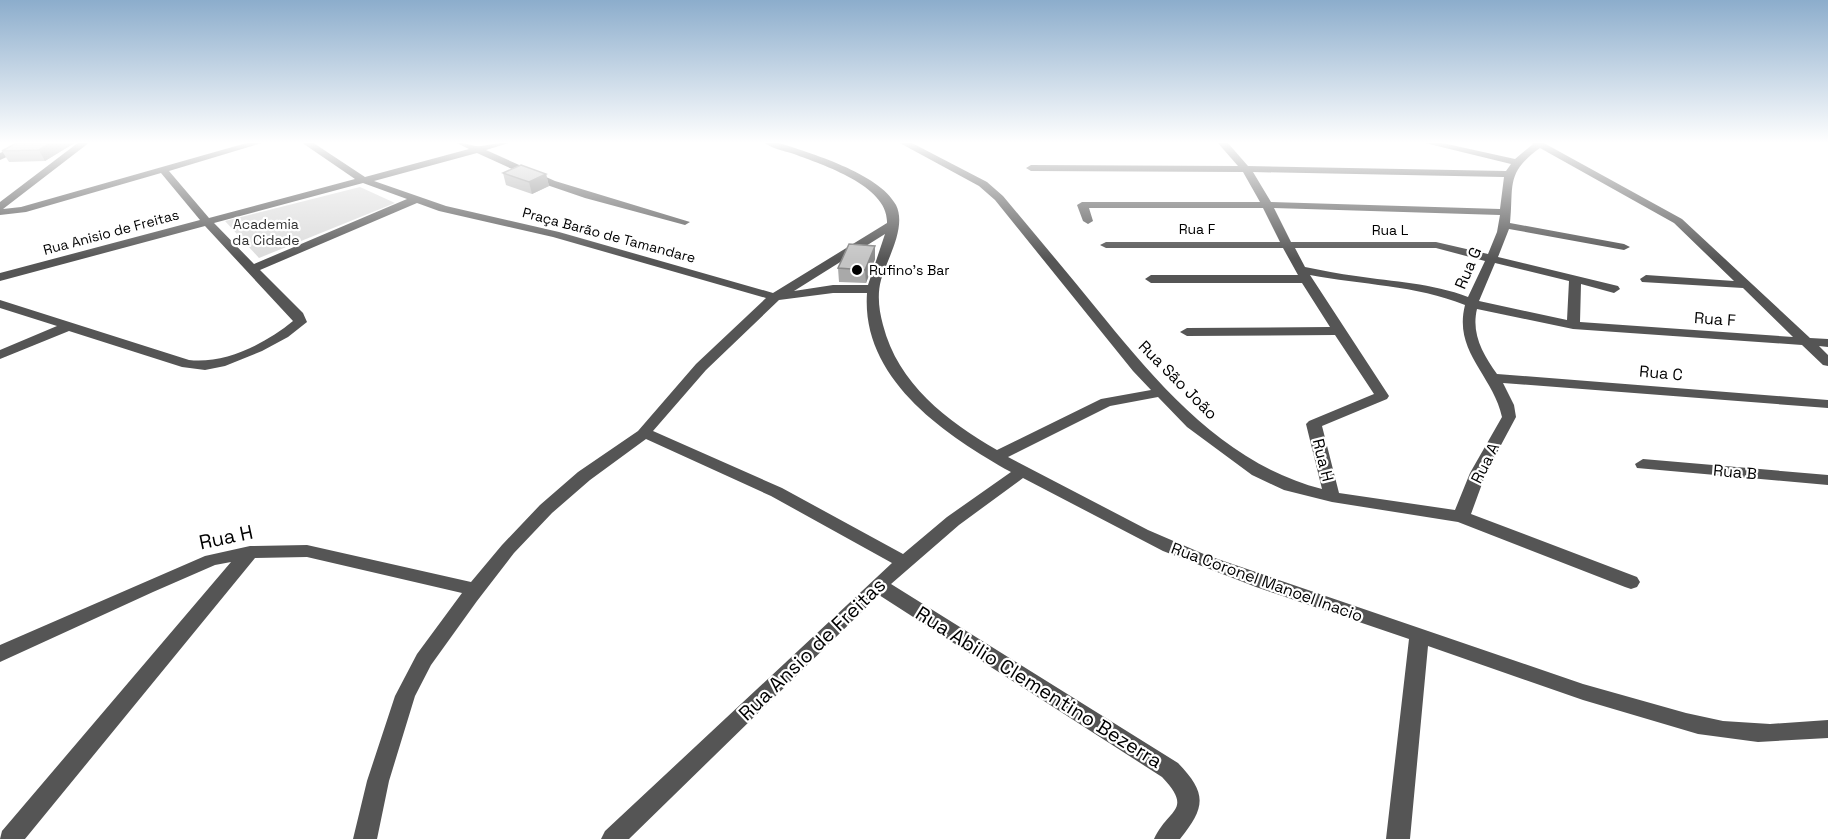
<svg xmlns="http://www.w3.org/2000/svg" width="1828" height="839" viewBox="0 0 1828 839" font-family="'Space Grotesk',sans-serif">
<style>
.green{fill:#dcdcdc}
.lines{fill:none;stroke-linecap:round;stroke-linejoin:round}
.minor{fill:#555;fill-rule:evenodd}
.wall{fill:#a9a9a9}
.shaded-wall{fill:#898989}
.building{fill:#c4c4c4;stroke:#898989;stroke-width:1.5}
.poi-dot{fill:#000;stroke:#fff;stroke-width:2}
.labels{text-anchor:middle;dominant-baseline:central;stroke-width:4.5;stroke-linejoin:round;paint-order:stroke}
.far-park-label{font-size:14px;fill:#333;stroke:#fff}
.far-street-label{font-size:14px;fill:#000;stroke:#fff}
.far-poi-label{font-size:14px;fill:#000;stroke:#fff;text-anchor:start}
.street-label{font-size:16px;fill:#000;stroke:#fff}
.near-street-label{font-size:20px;fill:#000;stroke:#fff}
</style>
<rect width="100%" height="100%" fill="#fff"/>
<path class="green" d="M360,187l35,16 -136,55 -34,-37z"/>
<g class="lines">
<path class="minor" d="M27,142h12l-39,18v-7z
M79,142h11l-87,67 18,-2 229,-65h15l-96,29 40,47 146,-39 -54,-37h11l53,35 104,-28 -14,-7c9,0 18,5 26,4 10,-1 19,-4 31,-4l-26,8 69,31 135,41 -5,3 -100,-27 -38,-13 -70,-32 -103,28 72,25 113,26 214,61 114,-70c2,-37 -64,-58 -93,-69 -10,-3 -23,-6 -31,-12h13c34,11 103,31 120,63 11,22 -9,54 -15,75 -4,15 -2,30 2,45 15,59 64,96 114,125l104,-51 50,-9 -18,-19 -138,-171 -16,-14 -81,-44h12l77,40 16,14c31,37 62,74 93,112 61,75 128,156 226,181l-16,-65 3,-3 65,-27 -39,-59 -148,1 -7,-4 7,-4 143,-1 -28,-44h-151l-6,-4 6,-4h147l-15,-27h-177l-6,-3 6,-3h174l-17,-34h-174l4,13 -5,3 -5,-3 -6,-16 5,-3h178l-17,-30 -212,-1 -5,-3 5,-3 207,1 -21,-24h10l21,24 258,5 5,-7 -90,-22h17l77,17 18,-15 -2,-2h11l140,77 128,119 18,1v8l-9,-1 9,9v11l-5,-1 -21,-20 -229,-16 -96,-20c-6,25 6,45 20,65l331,26v8l-325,-25 11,22 2,12 -30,56 -15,41 166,63 3,5 -3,5 -6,2 -6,-2 -167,-65 -126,-20 -48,-12 -32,-15 -65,-48 -29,-30 -48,9 -102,51 140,73 58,25 377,129 103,29 37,8 47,3 58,-4v18l-70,4 -60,-8 -115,-34 -155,-54 -18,193h-24l23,-200 -153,-52 -93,-36 -140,-73 -64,47 -68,59 287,179c29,30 28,44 2,76h-26c14,-31 40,-28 8,-62l-283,-182 -250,244h-28l4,-8 287,-268 -121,-67 -125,-57 -56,41 -38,33 -38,40 -37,48 -46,64 -16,31 -26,85 -12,58h-24l14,-58 28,-85 22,-42 45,-61 -155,-36 -52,1 -230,281h-25l2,-8 229,-269 -16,3 -62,27 -153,70v-17l205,-89 45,-10 57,-1 164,37 31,-37 38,-40 38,-33 60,-41 58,-67 70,-66 -213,-61 -114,-26 -22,-8 -157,67 43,43 4,9 -19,15 -26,14 -37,15 -20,4 -23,-3 -113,-36 -69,28v-9l57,-24 -57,-18v-8l189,60c36,4 76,-16 104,-39l-88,-95 -205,55v-8l200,-53 -39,-47 -135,39 -26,3v-13zM1540,148l134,75 60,58 -88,-6 -6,4 2,3 101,6 50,49 -213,-15 1,-38 33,9 6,-4 -2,-3 -120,-29 11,-28 115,21 6,-3 -6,-3 -114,-21c4,-37 -5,-50 30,-75zM1253,172l251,5 -4,32 -229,-7zM363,183l44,16 -153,65 -40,-41zM1274,208l226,7 -3,17 -9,22 -52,-12h-145zM885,234l-17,51h-35l-39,6zM1295,248h141l49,13 -17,36c-36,-14 -74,-15 -112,-21 -17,-2 -34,-6 -51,-9zM1495,263l74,18 -2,39 -88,-19zM1310,275c51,10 106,10 155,30 -12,47 28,70 37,112l-32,56 -15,37 -116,-17 -17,-67 65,-27 2,-3zM833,293h34c-6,86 78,142 144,179l-64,45 -44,37 -121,-66 -129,-57 53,-61 73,-70z
M1643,459l185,16v10l-191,-17 -2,-4z"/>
</g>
<path class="wall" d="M18,142h58l-31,19 -36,1 -7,-11z
M503,173l43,1 3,12 -17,8 -26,-9z
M875,246v13l-9,24 -27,-1 -1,-14z"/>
<path class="shaded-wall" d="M52,142h24l-31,19 -6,-11z
M546,174l3,12 -17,8 -3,-12z
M875,246v13l-9,24 -1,-13z"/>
<path class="building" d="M18,142h34l-13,8 -37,1z
M521,165l25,9 -17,8 -26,-9z
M849,244l26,2 -10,24 -27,-2z"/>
<linearGradient id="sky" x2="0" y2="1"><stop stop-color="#8cadcc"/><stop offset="0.55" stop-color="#fff"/><stop offset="1" stop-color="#fff" stop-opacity="0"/></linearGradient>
<rect width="1828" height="259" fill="url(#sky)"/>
<circle class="poi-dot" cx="857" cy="270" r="6"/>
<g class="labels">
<g class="far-park-label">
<text x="266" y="224">Academia<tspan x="266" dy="16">da Cidade</tspan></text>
</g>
<g class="far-street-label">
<text x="1197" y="229">Rua F</text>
<text x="1390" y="230">Rua L</text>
<text transform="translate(111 232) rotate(-15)">Rua Anisio de Freitas</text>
<text transform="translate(609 235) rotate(15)">Praça Barão de Tamandare</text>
</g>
<g class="far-poi-label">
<text x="869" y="270">Rufino's Bar</text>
</g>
<g class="street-label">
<text transform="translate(1468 268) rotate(-67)">Rua G</text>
<text transform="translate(1715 319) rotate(4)">Rua F</text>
<text transform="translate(1661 373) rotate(5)">Rua C</text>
<text transform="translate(1178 380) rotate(45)">Rua São João</text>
<text transform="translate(1323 460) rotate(76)">Rua H</text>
<text transform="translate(1485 463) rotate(-63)">Rua A</text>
<text transform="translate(1735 472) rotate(5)">Rua B</text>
<text transform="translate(1267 582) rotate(20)">Rua Coronel Manoel Inacio</text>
</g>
<g class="near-street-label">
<text transform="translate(226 537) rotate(-12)">Rua H</text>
<text transform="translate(812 649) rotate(-44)">Rua Ansio de Freitas</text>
<text transform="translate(1039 687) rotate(32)">Rua Abilio Clementino Bezerra</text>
</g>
</g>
</svg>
